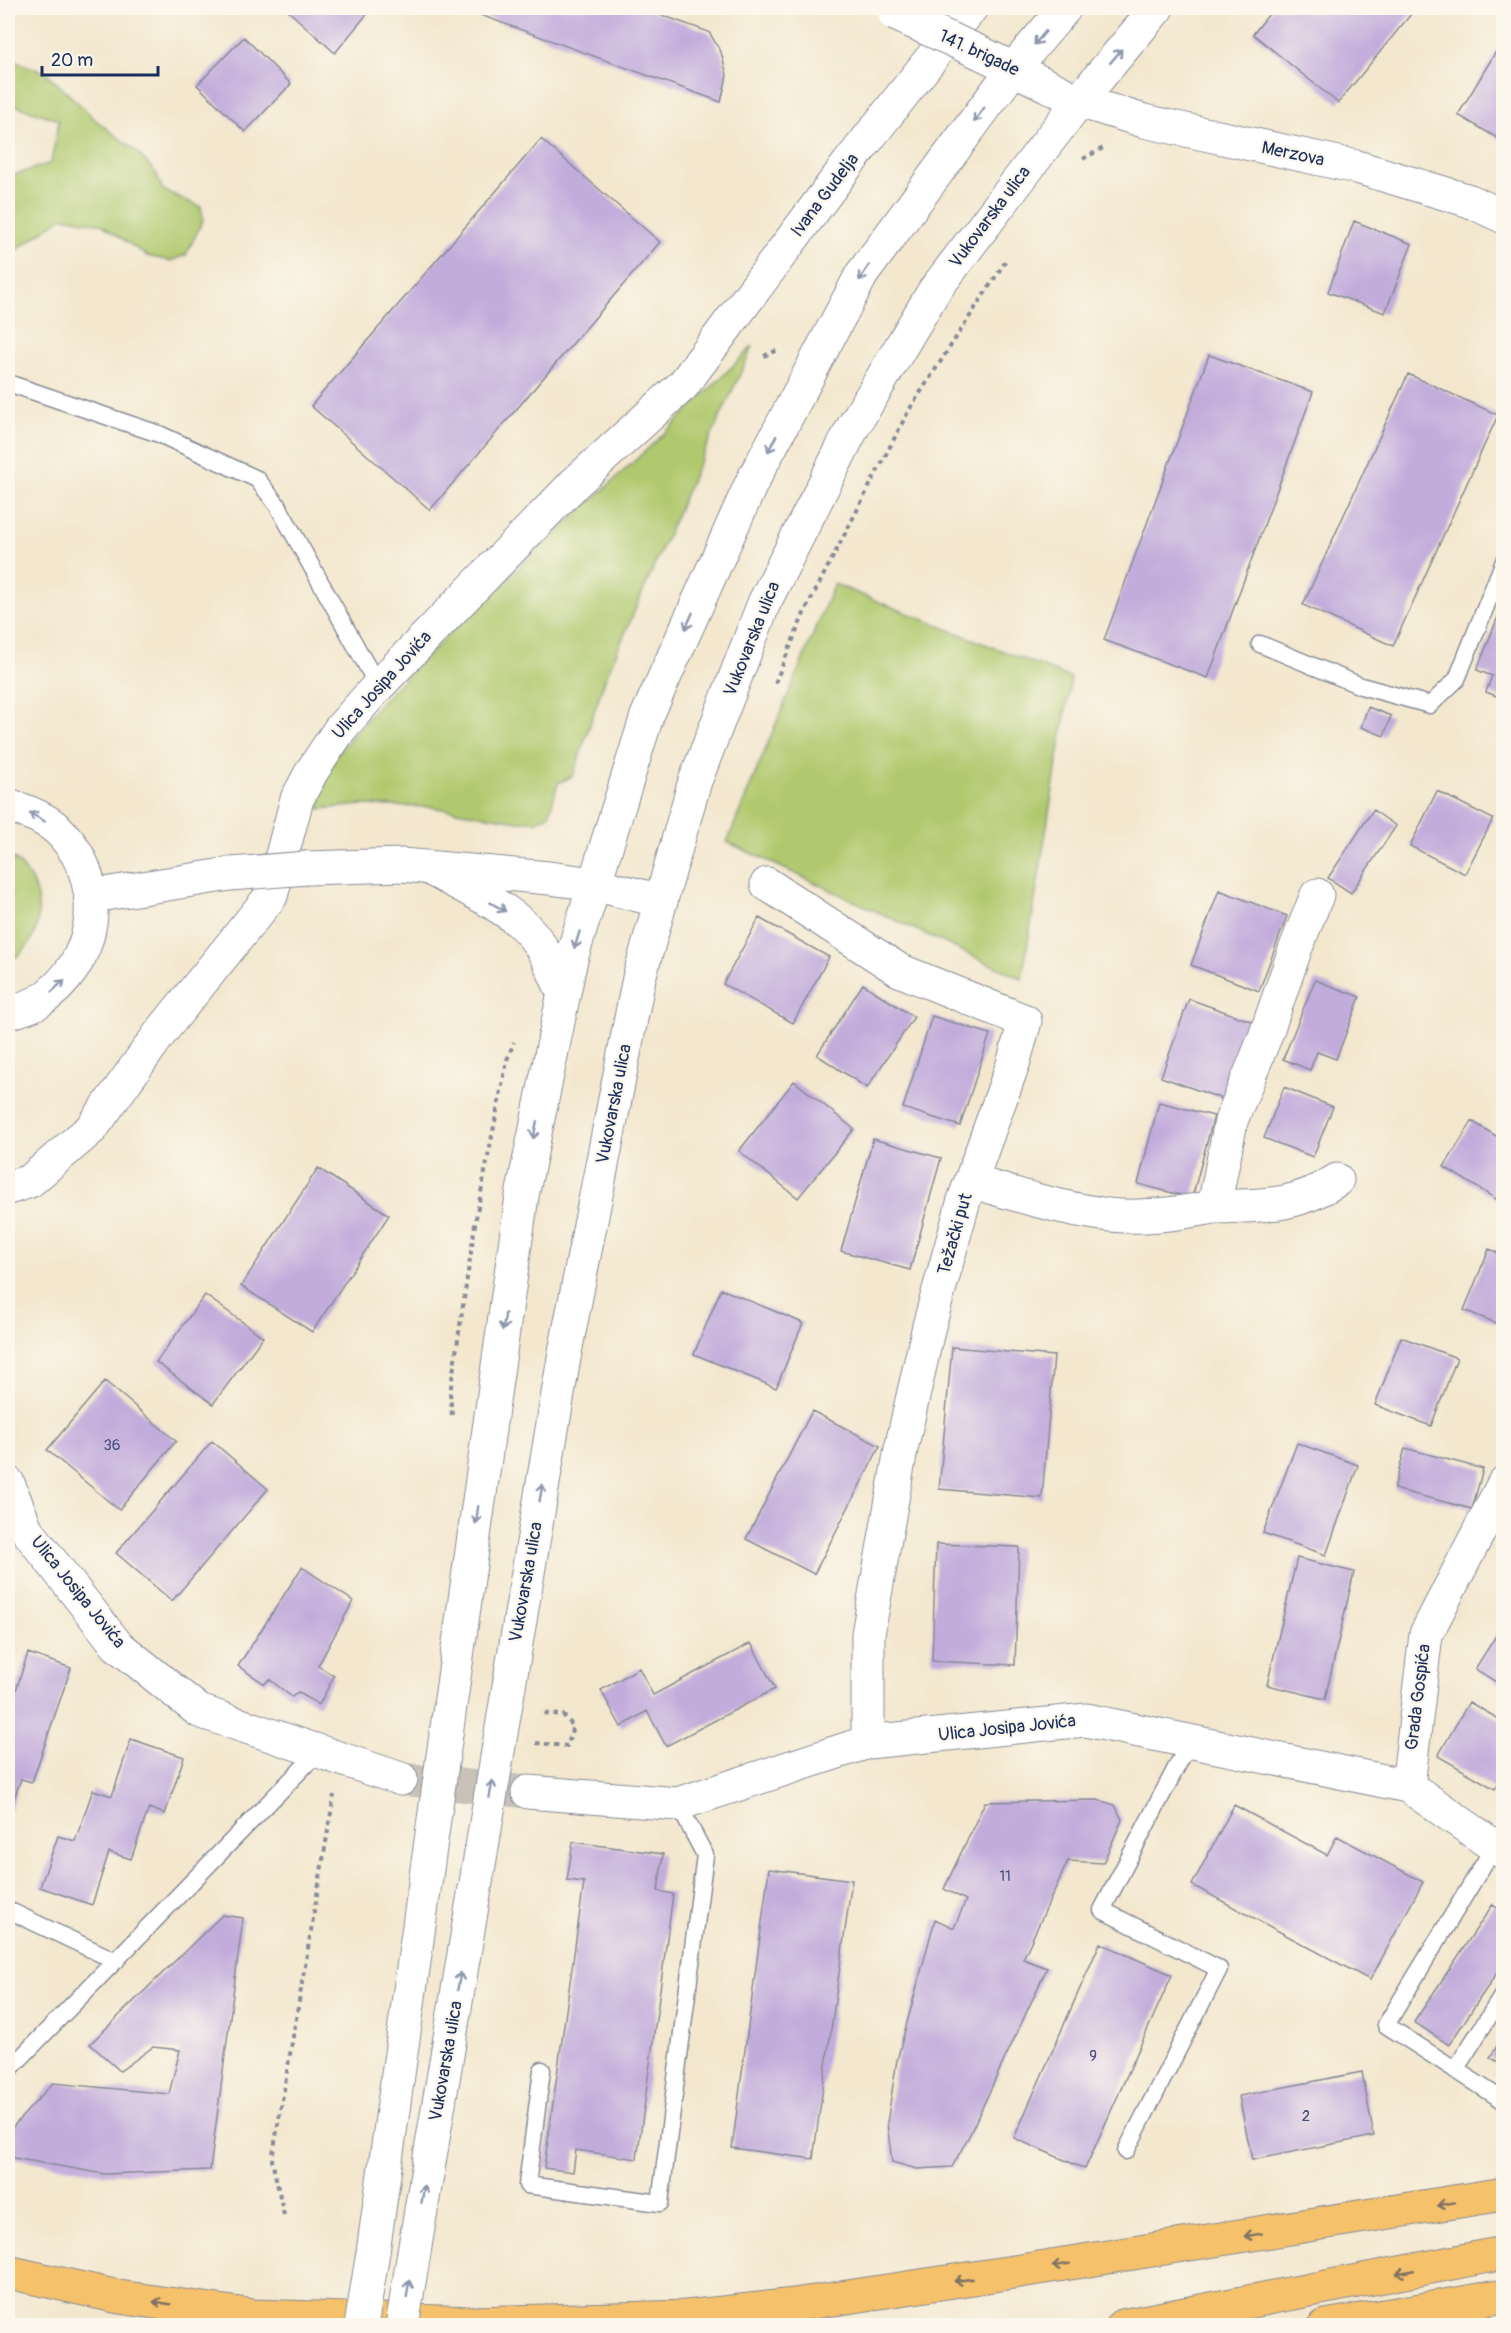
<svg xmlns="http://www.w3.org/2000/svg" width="1511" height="2333" viewBox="0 0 1511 2333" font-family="Pangolin,sans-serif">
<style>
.green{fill:#b1c96e;stroke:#667c66;stroke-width:1.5}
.building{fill:#c2acdb}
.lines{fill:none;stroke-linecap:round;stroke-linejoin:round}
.minor-tunnel{stroke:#c8c2b8;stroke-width:33;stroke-dasharray:33 16;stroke-linecap:butt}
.service-casing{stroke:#878b96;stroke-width:19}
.minor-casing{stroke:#878b96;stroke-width:35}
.tertiary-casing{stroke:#878b96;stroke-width:35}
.trunk-casing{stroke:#878b96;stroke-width:35}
.path{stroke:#878b96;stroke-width:4;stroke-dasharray:4.5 4.5;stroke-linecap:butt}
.service{stroke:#fff;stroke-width:16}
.minor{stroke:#fff;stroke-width:33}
.tertiary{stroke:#fff;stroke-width:33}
.trunk{stroke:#f5c16b;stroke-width:33}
.minor-bridge-casing{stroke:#878b96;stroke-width:35;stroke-linecap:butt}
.tertiary-bridge-casing{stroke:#878b96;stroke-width:35;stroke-linecap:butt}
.minor-bridge{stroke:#fff;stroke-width:33}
.tertiary-bridge{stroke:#fff;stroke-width:33}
.oneway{stroke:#8d97ae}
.oneway2{stroke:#7d7164}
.labels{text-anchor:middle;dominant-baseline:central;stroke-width:4.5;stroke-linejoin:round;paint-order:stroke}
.number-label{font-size:15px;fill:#454e7d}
.street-label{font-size:18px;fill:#1b2f5e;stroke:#fbf7ec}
</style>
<rect width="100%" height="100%" fill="#fbf7ec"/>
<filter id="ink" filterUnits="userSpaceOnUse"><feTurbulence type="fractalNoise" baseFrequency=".0167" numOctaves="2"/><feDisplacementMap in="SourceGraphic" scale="12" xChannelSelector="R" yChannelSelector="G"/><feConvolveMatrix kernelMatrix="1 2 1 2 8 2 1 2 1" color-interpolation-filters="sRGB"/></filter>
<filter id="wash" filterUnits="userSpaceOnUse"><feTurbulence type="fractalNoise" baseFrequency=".008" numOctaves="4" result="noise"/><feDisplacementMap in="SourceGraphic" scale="24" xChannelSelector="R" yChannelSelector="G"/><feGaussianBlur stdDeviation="1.35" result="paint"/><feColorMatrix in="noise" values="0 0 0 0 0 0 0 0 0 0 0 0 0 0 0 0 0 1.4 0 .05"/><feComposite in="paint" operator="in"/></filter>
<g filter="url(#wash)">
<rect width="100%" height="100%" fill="#f3e7ce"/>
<path class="green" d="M8,59l37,13 52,49 39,30 20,22 7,17 38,17 2,13 -17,35 -16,6 -23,-5 -46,-32 -38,-7 -55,39v-79l43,-14 8,-43 -51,-17z
M753,346l-54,117 -94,216 -32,97 -15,7 -9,32 -12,6h-19l-87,-14 -69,-2 -43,4 10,-46 51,-60 106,-105 181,-167z
M834,584l237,94 -49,301 -295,-137z
M8,855c38,22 43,86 0,107z"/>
<g id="blocks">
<path class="building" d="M285,8h87l-37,45z
M461,8h181l67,24 12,20 6,23 -6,27z
M1274,8h142l-78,95 -85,-69z
M244,37l47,47 -46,48 -48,-47z
M1504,38v104l-46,-27z
M541,139l119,103 -230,268 -119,-104z
M1354,221l58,23 -27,69 -57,-21z
M1209,355l104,37 -105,286 -104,-38z
M1408,374l90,41 -105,231 -90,-41z
M1503,604h1v95l-18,-7 6,-16 -15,-6z
M1368,707l23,9 -7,20 -23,-9z
M1437,791l56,28 -28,55 -55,-28z
M1373,810l23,16 -45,67 -23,-15z
M1219,890l68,26 -28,75 -68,-26z
M759,918l70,39 -36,66 -70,-39z
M1315,980l45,17 -24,62 -19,-7 -7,18 -27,-11z
M863,984l51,33 -47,71 -50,-33z
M1189,999l70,25 -28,78 -70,-25z
M932,1016l58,18 -30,92 -57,-18z
M794,1081l60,48 -56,69 -59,-47z
M1284,1087l49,20 -20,50 -49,-19z
M1159,1102l55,14 -22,82 -54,-14z
M1472,1121l32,20v63l-60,-37z
M873,1139l68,19 -31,112 -69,-19z
M318,1168l71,47 -77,117 -71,-46z
M1489,1249l15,6v64l-3,6 -37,-15z
M721,1289l82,34 -27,65 -82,-34z
M205,1295l58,42 -50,67 -57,-42z
M1401,1337l56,21 -26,68 -56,-21z
M952,1347l102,9 -12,142 -103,-9z
M105,1381l71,60 -57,69 -72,-60z
M812,1411l68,35 -66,128 -68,-35z
M212,1441l56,48 -96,112 -56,-48z
M1297,1443l61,22 -32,90 -63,-22z
M1405,1448l78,21 -11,40 -78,-20z
M936,1544l83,3 -4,118 -83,-4z
M1297,1558l57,14 -29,127 -58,-14z
M302,1567l51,34 -35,65 16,10 -15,29 -21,-13 -6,5 -23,-18 -4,5 -27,-18z
M1504,1623v64l-29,-18z
M751,1643l24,46 -109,57 -19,-35 -26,16 -20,-37 38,-22 14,27z
M28,1653l43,15 -39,114 -11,-3 -13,37v-101z
M1469,1702l35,20v53l-9,14 -57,-33z
M131,1739l53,18 -19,57 -16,-6 -18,51 -22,-7 -17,53 -52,-18 18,-51 17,5 18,-51 19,6z
M1098,1800l17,5 7,15 -19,43 -35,-2 -45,98 24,9 -78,168 -17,31 -35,2 -25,-7 -5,-39 10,-63 38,-141 19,9 12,-28 -22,-11 41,-87z
M1234,1805l93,50 10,-19 86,46 -53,98 -178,-95z
M573,1842l90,12 -5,37 15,3 -36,265 -61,-9 -3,22 -29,-4 40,-286 -17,-2z
M769,1869l83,11 -39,279 -81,-11z
M1493,1904l11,8v50l-55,83 -35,-23z
M222,1915l21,3 -33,252 -106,4 -90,-16 -6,-12v-14l45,-49 116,11 11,-44 -27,-3 -33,24 -30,-27z
M1100,1943l72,32 -87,194 -71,-31z
M1504,2035v31l-14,-9z
M1362,2072l12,64 -122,24 -13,-64z"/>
</g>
</g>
<g filter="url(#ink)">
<use href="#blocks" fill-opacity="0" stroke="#878b96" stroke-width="1.5"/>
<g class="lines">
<path class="minor-tunnel" d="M401,1779l127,13"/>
<defs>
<path id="service" d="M8,383l151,51 98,45 21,27 100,180
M1260,644l101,42 69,19 27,-26 47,-118
M1494,1847l-108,178 118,76
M8,1910l108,51
M542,2070l-15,115 133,18 45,-348 -27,-51
M1455,2070l49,-77
M8,2071l311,-320
M1126,2151l93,-182 -117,-59 88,-169"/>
<path id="minor" d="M981,53l98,48 65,20 213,46 113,34 34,16
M8,805c20,7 41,14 55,30 47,52 33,131 -25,167 -9,5 -21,8 -30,11
M307,868l95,-3 147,13 45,6 67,17
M767,884l132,86 126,51 -12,43 -49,136 -35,126 -28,123 -33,185v108
M92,896l138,-22
M971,1181c45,14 91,28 138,34 33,4 72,-2 105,-8l17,-86 34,-84 30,-87 22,-55
M8,1188l22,-7 62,-53 69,-96 110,-136 26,-97 15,-28 28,-42 38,-43 197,-203 108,-98 165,-221 123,-156
M1214,1207c49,-2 80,1 123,-27
M8,1483l18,46 91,116 82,66 202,68
M1408,1786l18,-152 78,-151
M528,1792l150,12 190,-62 218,-22 322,66 96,67"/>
<path id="tertiary" d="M429,868c30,17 75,37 98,61 17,17 26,41 36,63
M373,2252l149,-1056 49,-237 76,-243 105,-234 110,-208 152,-206 51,-60
M414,2252l151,-900 74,-374 55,-194 70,-181 89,-176 81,-136 145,-190 78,-93"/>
<path id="trunk" d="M8,2272l111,25 135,19 220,7 212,-6 108,-12 226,-34 484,-77
M1122,2326l382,-73
M1325,2326l179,-30"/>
</defs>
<use href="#service" class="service-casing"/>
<use href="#minor" class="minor-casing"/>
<use href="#tertiary" class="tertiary-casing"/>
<use href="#trunk" class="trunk-casing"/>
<path class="path" d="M1083,159l20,-11
M764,356l16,-7
M775,683l30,-72 104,-201 98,-151
M452,1415l-2,-22 26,-175 31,-158 7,-18
M536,1743l31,3 6,-20 -10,-11 -22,-2
M284,2215l-12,-55 62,-365"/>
<use href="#service" class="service"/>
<use href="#minor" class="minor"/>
<use href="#tertiary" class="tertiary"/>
<use href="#trunk" class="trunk"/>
<defs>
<path id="minor-bridge" d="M895,14l86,39
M230,874l77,-6"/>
<path id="tertiary-bridge" d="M361,2326l12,-74
M402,2326l12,-74"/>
</defs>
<use href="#minor-bridge" class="minor-bridge-casing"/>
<use href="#tertiary-bridge" class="tertiary-bridge-casing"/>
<use href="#minor-bridge" class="minor-bridge"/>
<use href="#tertiary-bridge" class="tertiary-bridge"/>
</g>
<defs><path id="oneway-shaft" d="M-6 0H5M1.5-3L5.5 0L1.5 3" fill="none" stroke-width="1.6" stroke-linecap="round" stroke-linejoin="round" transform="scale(1.5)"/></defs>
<g class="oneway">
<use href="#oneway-shaft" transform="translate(1040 38) rotate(130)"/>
<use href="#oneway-shaft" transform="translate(1116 56) rotate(-50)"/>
<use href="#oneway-shaft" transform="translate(979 115) rotate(126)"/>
<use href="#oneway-shaft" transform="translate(864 273) rotate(123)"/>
<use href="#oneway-shaft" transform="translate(772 444) rotate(118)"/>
<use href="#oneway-shaft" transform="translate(689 621) rotate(114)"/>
<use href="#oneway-shaft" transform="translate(37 817) rotate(-150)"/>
<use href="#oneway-shaft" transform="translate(498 907) rotate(30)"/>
<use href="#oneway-shaft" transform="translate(577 940) rotate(107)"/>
<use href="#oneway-shaft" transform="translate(58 986) rotate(-42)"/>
<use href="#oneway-shaft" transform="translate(535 1130) rotate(102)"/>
<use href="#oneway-shaft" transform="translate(504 1322) rotate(98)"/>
<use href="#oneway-shaft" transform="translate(541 1493) rotate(-80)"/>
<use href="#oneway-shaft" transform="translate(477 1515) rotate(98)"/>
<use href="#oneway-shaft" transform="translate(491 1789) rotate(-80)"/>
<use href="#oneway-shaft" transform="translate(459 1981) rotate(-80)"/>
<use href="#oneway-shaft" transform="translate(423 2194) rotate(-80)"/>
<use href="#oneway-shaft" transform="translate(408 2289) rotate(-81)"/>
</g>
<g class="oneway2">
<use href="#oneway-shaft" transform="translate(1446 2204) rotate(170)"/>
<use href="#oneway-shaft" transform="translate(1253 2235) rotate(171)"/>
<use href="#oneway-shaft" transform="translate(1061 2265) rotate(171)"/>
<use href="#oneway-shaft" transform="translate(1405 2272) rotate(169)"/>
<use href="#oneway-shaft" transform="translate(963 2280) rotate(172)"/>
<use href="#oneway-shaft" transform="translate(162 2303) rotate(-172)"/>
</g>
</g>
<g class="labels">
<g class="number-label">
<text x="112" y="1445">36</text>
<text x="1005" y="1876">11</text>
<text x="1093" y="2056">9</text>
<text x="1306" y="2116">2</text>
</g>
<g class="street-label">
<text transform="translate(979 53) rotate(25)">141. brigade</text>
<text transform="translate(1293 154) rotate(12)">Merzova</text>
<text transform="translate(825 195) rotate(-53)">Ivana Gudelja</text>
<text transform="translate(990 217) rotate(-53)">Vukovarska ulica</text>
<text transform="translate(752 639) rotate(-68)">Vukovarska ulica</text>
<text transform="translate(382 685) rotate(-48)">Ulica Josipa Jovića</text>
<text transform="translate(614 1104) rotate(-79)">Vukovarska ulica</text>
<text transform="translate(955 1234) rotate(-74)">Težački put</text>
<text transform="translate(526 1582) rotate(-80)">Vukovarska ulica</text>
<text transform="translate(78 1592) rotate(51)">Ulica Josipa Jovića</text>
<text transform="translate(1418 1697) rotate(-83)">Grada Gospića</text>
<text transform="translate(1007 1728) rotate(-6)">Ulica Josipa Jovića</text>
<text transform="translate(446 2061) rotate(-80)">Vukovarska ulica</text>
</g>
</g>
<rect width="1511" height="2333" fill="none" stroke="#fbf7ec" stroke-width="30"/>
<path d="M42 66v9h116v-9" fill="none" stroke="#1b2f5e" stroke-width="3"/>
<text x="51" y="66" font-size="18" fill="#1b2f5e" stroke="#fbf7ec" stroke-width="4.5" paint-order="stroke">20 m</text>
</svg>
